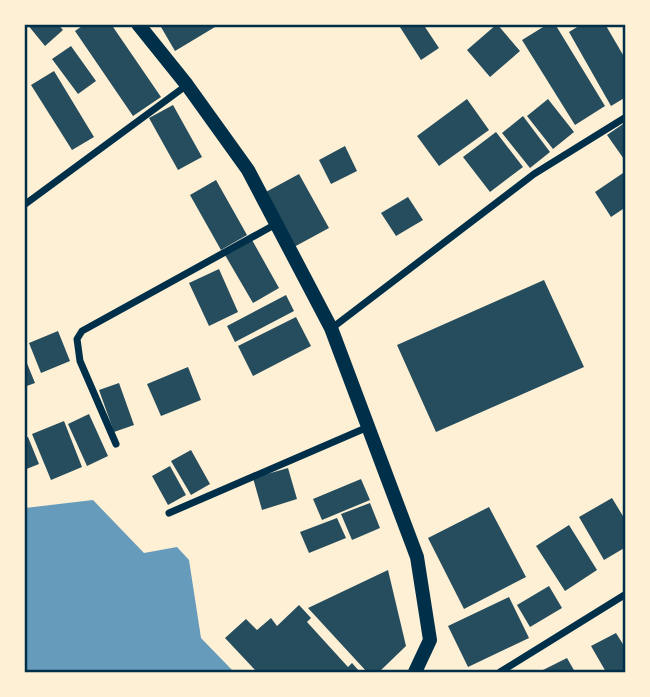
<svg xmlns="http://www.w3.org/2000/svg" width="650" height="697" viewBox="0 0 650 697" font-family="Lora,serif">
<style>
.water{fill:#669bbc}
.building{fill:#264d5e}
.lines{fill:none;stroke-linecap:round;stroke-linejoin:round}
.minor{stroke:#003049;stroke-width:7}
.secondary{stroke:#003049;stroke-width:14}
.neatline{fill:none;stroke:#003049;stroke-width:2.5}
</style>
<rect width="100%" height="100%" fill="#fdf0d5"/>
<path class="water" d="M93,500l51,53 33,-6 12,13 12,78 33,34h-209v-164z"/>
<path class="building" d="M27,24h31l5,6 -18,16z
M85,24h26l50,73 -28,19 -58,-85z
M165,24h55l-45,27 -14,-24z
M398,24h25l16,24 -18,12z
M497,24l23,27 -30,26 -23,-27z
M548,24h7l50,82 -30,19 -53,-85z
M582,24h23l21,36v37l-15,9 -42,-74z
M71,46l25,35 -18,13 -26,-35z
M54,71l40,66 -22,13 -41,-65z
M467,99l22,31 -50,36 -22,-30z
M548,99l26,33 -21,17 -26,-33z
M173,105l29,52 -24,13 -29,-52z
M523,116l27,36 -20,16 -28,-35z
M626,122v40l-19,-27z
M496,132l27,35 -33,25 -27,-35z
M345,146l12,25 -26,13 -12,-24z
M626,171v36l-15,10 -16,-25z
M299,174l30,54 -35,19 -30,-54z
M216,180l31,55 -26,15 -31,-55z
M408,197l15,23 -27,16 -15,-23z
M252,240l27,48 -26,15 -28,-48z
M219,269l19,43 -29,14 -20,-43z
M544,280l40,87 -148,65 -39,-87z
M286,295l8,16 -59,31 -8,-16z
M296,317l15,29 -58,30 -15,-30z
M58,331l12,30 -29,12 -12,-30z
M24,356l11,27 -11,4z
M188,367l13,33 -40,16 -14,-32z
M119,383l15,42 -20,7 -15,-42z
M89,414l19,42 -21,10 -19,-42z
M64,421l18,46 -31,13 -19,-46z
M28,437l11,27 -15,6v-32z
M191,450l19,34 -19,11 -20,-34z
M170,466l16,29 -18,10 -16,-29z
M288,468l9,31 -35,11 -9,-32z
M361,479l9,21 -48,20 -9,-21z
M612,498l14,23v26l-22,13 -25,-43z
M370,503l10,25 -28,12 -11,-26z
M489,507l37,70 -62,32 -36,-71z
M337,518l9,20 -37,15 -9,-21z
M569,525l28,45 -32,21 -29,-45z
M388,570l18,76 -27,26h-12l-59,-64z
M549,586l13,22 -32,19 -13,-22z
M509,597l20,41 -61,29 -20,-41z
M299,605l12,13 -4,4 41,45 4,-4 8,9h-103l-32,-34 21,-19 11,11 14,-12 6,8z
M616,633l10,16v23h-20l-15,-26z
M567,658l8,14h-36z"/>
<g class="lines">
<path class="minor" d="M24,205l163,-120
M332,328l202,-154 92,-57
M116,444l-36,-83 -3,-22 5,-8 194,-107
M169,513l199,-86
M500,672l126,-78"/>
<path class="secondary" d="M138,24l49,61 61,85 83,158 86,229 13,83 -15,32"/>
</g>
<rect width="650" height="697" fill="none" stroke="#fdf0d5" stroke-width="52"/>
<rect x="26" y="26" width="598" height="645" class="neatline"/>
</svg>
